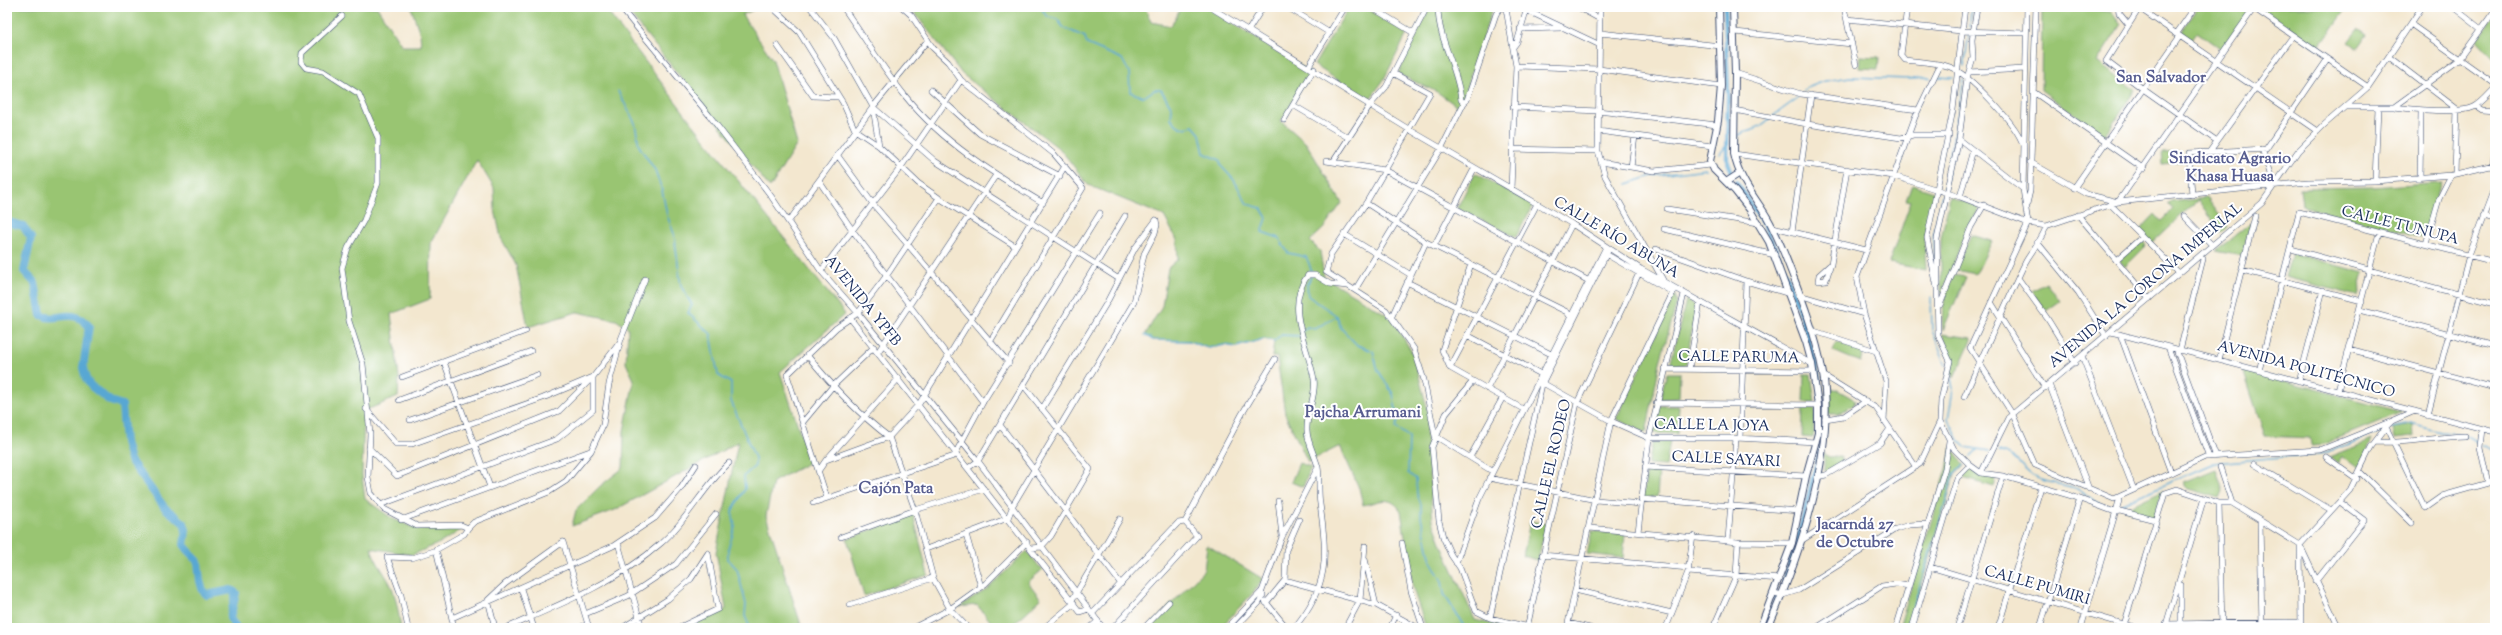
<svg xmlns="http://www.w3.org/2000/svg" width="2502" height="635" viewBox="0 0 2502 635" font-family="'Sorts Mill Goudy',serif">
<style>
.green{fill:#99c572;stroke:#5a7a68}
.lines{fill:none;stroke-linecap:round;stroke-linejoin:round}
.stream{stroke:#59a7d3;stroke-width:1.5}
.canal{stroke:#59a7d3;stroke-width:4.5}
.river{stroke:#59a7d3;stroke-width:8}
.minor-casing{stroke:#3b4b6f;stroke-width:6}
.major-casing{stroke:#3b4b6f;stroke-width:8}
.minor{stroke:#fff;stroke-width:5}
.major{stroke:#fff;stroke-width:6}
.labels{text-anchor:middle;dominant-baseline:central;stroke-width:4;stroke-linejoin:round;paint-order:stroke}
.street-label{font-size:15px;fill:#1b2f5e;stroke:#fff}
.neighbourhood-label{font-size:16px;font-weight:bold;fill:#575d90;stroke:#fff}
</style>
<rect width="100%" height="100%" fill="#fff"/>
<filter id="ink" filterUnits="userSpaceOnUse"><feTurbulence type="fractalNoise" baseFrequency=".025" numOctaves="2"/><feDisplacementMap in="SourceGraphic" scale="8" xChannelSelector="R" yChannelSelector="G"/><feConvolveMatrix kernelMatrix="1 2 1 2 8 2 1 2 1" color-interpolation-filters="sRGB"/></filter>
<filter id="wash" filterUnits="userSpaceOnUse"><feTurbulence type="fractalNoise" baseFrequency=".012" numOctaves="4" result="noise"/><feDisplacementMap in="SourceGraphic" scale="16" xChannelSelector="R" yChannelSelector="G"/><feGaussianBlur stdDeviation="0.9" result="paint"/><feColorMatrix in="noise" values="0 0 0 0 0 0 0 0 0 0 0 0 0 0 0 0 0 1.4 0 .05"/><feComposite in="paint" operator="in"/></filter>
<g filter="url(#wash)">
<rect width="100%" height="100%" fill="#f3e7cf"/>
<path class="green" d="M7,7h370l25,39h19l-1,-12 -9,-27h193l88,116 153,191 -65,58 30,90 -37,20 -7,34 36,112h-117l41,-19 -10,-57 22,-110 -123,68 -43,16 4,-16 23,-23 24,-19 1,-37 10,-51 -8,-17 2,-35 -12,-8 -39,-8 -49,15 -12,-62 -15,-27 -6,-28 -1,-22 -17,-28 -46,83 -1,56 -39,15 8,63 -1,20 -34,14 -2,64 3,24 28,20 24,10 47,-1 -22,14 -30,13 -41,-7c5,16 16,27 22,42 4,12 6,26 8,38h-394z
M624,7h136l-18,8 31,45 24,84 -27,44z
M907,7h238l6,15 20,4 10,-19h25l104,65 -29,49 25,22 36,60 -18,25 -14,13 10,10 4,26 67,40 22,37 16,61 -3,19 7,87 10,27 32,72 34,8h-83l-13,-39 -12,-78c-11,-17 -22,-9 -38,-6l-4,-17 -19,-42 -32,16 -23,-48 -8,-57h-5l2,-16 -10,-2 -28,8 -11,-2 -17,3 -19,-7 -36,-1 -8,-5 17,-29 6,-38 10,-9 -1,-19 -13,-24 -76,-31 -27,-35 -99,-76 -45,-58z
M1349,7h15l43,27 -24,47 -14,19 -55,-35z
M1430,7h63l-30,91 -5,9 -21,-15 -39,-18z
M2042,7h31l39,5 9,12 -24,38 38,28 -30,46 -64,-46z
M2198,7h49l4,2 -29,41 -25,-18 -6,8 -11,-7z
M2259,7h88l-29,41z
M2495,15v44l-18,-19z
M2358,29l9,6 -10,14 -9,-7z
M1860,56l19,1 -1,12 -19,-1z
M2181,151l1,11 -19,2 -1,-12z
M1475,173l58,32 -17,32 -59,-29z
M2442,182l-20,55 -120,-31 -2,-18 73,-1z
M1912,185l22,7 -10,44 2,34 -37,-7 22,-62 -5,-1z
M1950,197l30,10 -15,27 -24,62v-58z
M2207,198l21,29 -7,6 -23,-33 -46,43 -12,-13 15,-16 6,7 12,-12 -6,-5 3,-2z
M2251,222l-9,34 -26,-5z
M1971,235l21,6 -16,33 -21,-4z
M2142,240l5,5 -22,22 -6,-7z
M2292,253l72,20 -6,23 -73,-19z
M1953,275l13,2 -23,53c-3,-20 3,-36 10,-55z
M2046,283l14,18 -14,10 -14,-20z
M1675,295l2,8 -17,59 -14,71 -30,-14z
M1686,300l10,6 -10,59h-16z
M1942,334l30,4 -18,40 -4,-9 2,-11z
M1836,342l28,8 -4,12 -27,-11z
M2243,370l159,42 -78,32 -13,1 -1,-7 -45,-2z
M1667,373h13l-1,25 -19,1z
M1804,374h7l4,28h-12z
M1836,389l19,11 -1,5 -16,9h-10l-1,-24z
M1659,406h20l-2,28 -23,-1z
M1803,408h12l-2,30 -11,-1z
M2413,425l1,12 -19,2 -2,-11z
M1653,440h17l-4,26 -18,-1z
M2372,440l-13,29 -17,-13 -4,7 -8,-6z
M1951,448l13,17 -9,9 -46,154h-10l48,-159z
M1824,453l5,4 12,-1 2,6 -16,9 -3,-1z
M1299,463l12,4 -8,20 -12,-5z
M1970,469l10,6 17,3 -3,9 -31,-9z
M2216,469l7,22 -3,7 -34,-10 -2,-6z
M1647,470h12l-2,28 -14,-1z
M2163,490l-10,28 -29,-9z
M913,514l15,61 -64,21 -17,-57z
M1530,521l16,3 -8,36 -15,-4z
M1592,531l33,3 -2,24 -36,-4z
M1207,545l56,34 -10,14 -33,35h-72l56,-58z
M1027,551l15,19 -14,12 13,17 -32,29h-13l-19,-23 -18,2 27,-17z"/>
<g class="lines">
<path class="stream" d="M1040,7l8,10 9,2 7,9 21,9 2,7 35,15 7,13 1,20 14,5 10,-7h7l11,18 -1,11c7,8 12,11 22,7l7,8 4,19 16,7 1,6 13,14 13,24 14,4 6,10 -5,14 17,6 9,15 18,4c5,10 8,18 1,27l1,12 29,20 4,12 16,17 16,6 5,19 15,24 5,26 -2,8 13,9 -1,36 8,6 1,15 4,10v13l10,44 11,20 2,13 21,34
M1970,27l1,-20
M1964,66l5,-31
M1938,77l15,1
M618,91l17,32 4,23 16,24 7,20 5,25 7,19 7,52 11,19 -4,8 23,21 7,41 13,8v18l24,57v8l-11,10 1,13 -13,22 3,16 -7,22v10l9,10 9,35 -1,12 5,12
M1804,91l3,-3 18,-7 25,-4 60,2 20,-1
M1773,116l26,-19
M1736,137c13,-10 21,-5 34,-19
M1720,154l5,-7
M1627,184l25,-8 54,-7
M1944,188l20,-108
M1934,261l-1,-23 9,-43
M1931,298l1,32 14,35
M1303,331l4,-4 8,2 22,-13
M1145,335l8,5 36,1 19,7 17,-3 11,2 28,-8 10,2 7,-6 19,1
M1950,373l3,16 -5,30 11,21 7,7 23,4
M2390,428l21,-4 30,8 21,2
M2466,435l12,7
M2482,444l13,6
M1999,451c16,3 21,16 34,25 12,8 31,7 44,13 13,6 24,20 39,16
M1971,456l7,-7
M2120,504l94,-41 113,-10 54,-22
M1907,628l47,-154 9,-10"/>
<path class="canal" d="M1725,7l3,88 -1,65 5,12
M1736,182c30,40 45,76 61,122 13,38 25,73 25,113
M1784,582l15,-48 21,-85
M1764,628l13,-30"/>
<path class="river" d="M7,222l16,4 8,12 -7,33 11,12 6,32c17,9 29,-10 48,11l-6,42 3,11 5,7 19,15 12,4 3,37 5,18 35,48 19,15 2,7 -2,15 14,17 2,19 3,10 4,4 24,-5 5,3 -6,25 6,10"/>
</g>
</g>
<g filter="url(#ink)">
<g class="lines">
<defs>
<path id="minor" d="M620,7l89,108 62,81 50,75 37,42 120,148 125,167
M772,7l27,25 44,71 12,27 24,16 39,37 21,15 76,48
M810,7l24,31 39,69 6,39
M843,7c21,30 40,62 63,90 36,45 88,77 137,106
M902,7l9,8 22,33 15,14 13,18 93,74 29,34 -93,154
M1210,7l200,123 162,94 69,45 171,95
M1287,7l43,26
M1371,7l41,25
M1438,7c0,33 20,61 23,93l3,3 3,-3 29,-86 5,-7
M1502,7l4,2 10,57 -5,123
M1578,7l22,12
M1600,7l-2,144 7,25 58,104
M1711,7l8,1
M1844,7l12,58
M1907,7l-6,48 4,5c14,2 32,2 45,7 20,8 64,55 72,75
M1965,7l-12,103 -26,128 10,50 1,47 12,26 -9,39 -1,21 14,28 16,16 11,8 22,3 69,20 43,16
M2027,7l-4,182 5,34 -58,125 43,67 22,50 79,34 91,-42 115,-7 72,-29
M2118,7l1,6 9,11
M2140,7l-34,54 37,28 74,52
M2252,7l116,80
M2453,7l28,22
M2139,8l179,123
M1526,10l74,35
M342,16l-40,37 -1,9 5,6 17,3 36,23 19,44v45l-14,37 -16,28 -6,20 7,53 14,43 7,70 -2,43 3,16 13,16 33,17 44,-1 7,3 -4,6 -30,17 -22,7 -25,-1 14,38 7,33
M1847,19l114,12 65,2
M2412,25l83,59
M1520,29l42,-1
M1248,31l15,-24
M1735,32l117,12
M1600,33l121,13
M2177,33l18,-26
M777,45l36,51 26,1
M1514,46l3,-4 10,-34
M2389,57l68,52 -2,65
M1309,66l36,-59
M1516,66l83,3 122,17
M1970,72l55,-3
M1393,73l37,20 -64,110 -35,51 -5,18 60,38 28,39 10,31 11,56 57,35
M1735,73l66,21 117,16
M931,90l49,44 80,42
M2035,93l109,76
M1293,105l56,33
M2476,106l6,4 13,1
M873,107l62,54 184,118
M1513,107l85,4 119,14
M2345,107h49l65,-47 36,-50
M2394,107c17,2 66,7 80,0 8,-4 15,-13 21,-19
M1734,110l73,14 94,14 12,-3h36
M1284,120l30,-51
M1598,131l114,15
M1959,139l64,50
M1512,149l86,2
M2262,149l12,37
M2210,151l83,-115
M1734,154l160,22 66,21 68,26 18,3 72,-24 190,-20 67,-1 76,-6 44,-10
M838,156l35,48 136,159
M1326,161l59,9 204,111
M1333,162l37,-57 16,-18 41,-80
M1601,162l53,9 57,-6
M2030,162l56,32 32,8
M2493,166l2,-20
M1631,167l4,-31
M2420,178l1,-67
M819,181l34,50 130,171
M2375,181l3,-73
M2074,188l106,-152
M2192,195l-3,-42 77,-4 61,-89
M1960,197l13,-47
M2118,202l136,-194
M1366,203l60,39 141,70 4,6
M2027,204l3,-13 6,-184
M2111,205l68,68
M1667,209l92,14
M2078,215l71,84
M2184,216l28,29
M2483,216l12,4
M789,221l84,-114 55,-67
M1773,227l93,23
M1664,229l111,26
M1792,232l19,-137
M1344,234l67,41
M2037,242l41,50 28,44
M2426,244l13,-45 12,-24
M1434,246l40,-77
M1656,249l90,32 44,13
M2291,249l204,55
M1604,253l68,39
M2116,260l26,-23
M1831,264l-12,11 -1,6 8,-1 5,-16 16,-95
M2242,270l120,31
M821,271l80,-104 60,-87
M2018,278l29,40 28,45
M1407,282l144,72
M1938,284l-1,-45 22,-100 8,-61 6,-20 -1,-18 5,-33
M1355,290l86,-141 23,-46
M1799,295l65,19
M1991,302l54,86
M1940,305l31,-78 13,-22
M2360,310l135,36
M1392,316l34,-74
M850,318l230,294 9,-3
M1811,330l65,21
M2111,332l384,100
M2120,334l51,139
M1467,335l74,39
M2168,347l41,110
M2176,349l40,108
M2349,349l146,39
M2180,350l23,-91
M878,352l118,-177
M807,355c25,31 50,58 82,82
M2082,356l52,134
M2219,360l36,-144
M444,362l46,125
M1450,368l87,-164
M1450,368l-8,-18 29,-86
M1450,368l73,41
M1665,369l148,2
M1689,369l11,-67
M2259,371l40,-159 196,50
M1823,375l53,33 40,59
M402,377l124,-46
M1473,381l-27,33 -14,33 7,74 4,16 8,18 9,13 16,43 14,7 44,10
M2299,381l24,-91
M1541,382l70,39 38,17h87l80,4
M2049,384l40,105
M1024,386l66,83 -39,67 -10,11 -10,1
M1487,389l85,-165
M2338,391l41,-158
M1964,397c20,-44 40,-90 61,-134 5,-10 20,-28 21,-37
M399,400l132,-49
M1656,403l162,2
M366,409l30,35h16l131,-46 50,-21 27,-35
M1042,409l64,-105 29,-56 21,-28
M2428,415l41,-160 26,-69
M1825,419l19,-3 22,-15
M410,420l127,-45
M1884,421l2,-40 -22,-67 -7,-37 58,-160 25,-52
M803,422l29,-35 42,-40
M1000,425l121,159
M2386,427l39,81 17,-12 46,-13 -8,-36 2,-18
M1740,438l6,-157
M2375,442c30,2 60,-5 90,-6
M369,448l28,28 162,-65 34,-34v33l-36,29 -177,66
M1470,457l33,-60
M2326,457l31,22
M826,460l63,-23
M2254,464l77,46
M1645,467l161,9
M2220,467l12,36 68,42 39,83
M968,468l10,-7 147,-245
M819,470l7,-10 73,-82
M2360,472l52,51
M1981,473l27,-55 254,-215 36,-52 26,-26 44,-38 54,-80
M1817,477l9,-2 54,-32 9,-13
M1489,478l107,22 45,4
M827,498l-40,-123 49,-47 22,-15 29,-38 52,-77
M1641,499l158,12
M1278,501l4,35
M813,503l141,-47 29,-54 117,-189
M2219,503l3,125
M2115,512l5,-1 35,9
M401,520l189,-69
M2260,522l2,106
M468,528l6,-6 75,-30 17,-11 25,-30 12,-26 6,-41 12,-45 24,-60
M1590,528l148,14 54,1
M1638,532l11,-94 35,-144
M966,534l15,53
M841,537l74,-27 69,-21
M1728,540l8,-102
M1801,541l119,-77 20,-43
M618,543l24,85
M1402,543l9,48 12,37
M436,549l18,79
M926,549l82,-31 5,-13 121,-203 10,-48 11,-21 2,-8 -1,-5
M1542,555l147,13
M1365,559l11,46
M1456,563l23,-64 127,-252
M1930,567l207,61
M1688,572l92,7
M1285,580l91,25 42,23
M2316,581l48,-61 -24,-18
M2181,585v43
M521,589l13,39
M1575,590l97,23
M1774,593l9,2 16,-5 97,-61 13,-4 18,-1
M1072,600l48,-81
M1265,601l22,27
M1266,603l19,-23 1,-30 13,-30
M849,605l84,-27
M585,614l43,-18 48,-32 40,-50
M1092,614l86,-91 7,-1 57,-108 33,-55
M452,618l161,-72 42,-28 26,-30 15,-23
M1490,618l52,-234 67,-135
M1231,623l4,5 24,-25 4,-8
M1568,623l22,5
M2167,624l134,-2
M495,628l-7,-28 17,-16 58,-42 26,86
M506,628c53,-23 111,-46 154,-84 27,-23 43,-57 69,-81
M579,628l9,-4
M622,628l46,-29 23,-20 17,-26
M678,628l40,-19 -10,-56
M913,628l37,-19 35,-25 42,-42
M968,628l-18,-19 -17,-31 -18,-68 -26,-73 30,-33 146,-238
M1044,628l30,-25
M1090,628l8,-7
M1113,628l84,-92 -12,-14
M1144,628l25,-26
M1227,628l35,-37 20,-54 35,-68
M1294,628c36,-43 33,-72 26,-124 -2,-12 0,-25 -2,-37 -3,-12 -11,-25 -11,-37 -1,-17 10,-35 7,-51 -6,-33 -30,-73 -6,-104h7l15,9 17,2
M1345,628l15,-28 5,-54
M1390,628l6,-13
M1527,628l50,-225 64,-134
M1567,628l44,-207 64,-133
M1666,628l22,-56 5,-36
M1713,628l23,-52 2,-34
M1816,628l66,-42 14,-2 13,2
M1896,628l49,-160 4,-27
M1912,628l45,-150 13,-13
M1957,628l46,-152
M1998,628l43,-141
M2040,628l39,-127
M2081,628l38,-127 -1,-3
M2123,628l42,-135 12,-4 42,14h13
M2165,628l39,-130
M2301,628l-1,-83 50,-55 21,-43 15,-20 6,-6 23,-10"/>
<path id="major" d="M1719,7l2,79 -3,35 -8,40 4,9 21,21 15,19 19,32 37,100 6,22 6,41v28l-12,43 -14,67 -32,85
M1733,7l2,66 -1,81c5,25 20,42 33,63 7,12 12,24 17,36 15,38 32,80 39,121 13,77 -24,183 -55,254
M1726,182l14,-9"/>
</defs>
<use href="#minor" class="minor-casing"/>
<use href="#major" class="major-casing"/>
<use href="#minor" class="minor"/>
<use href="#major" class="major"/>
</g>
</g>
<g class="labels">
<g class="street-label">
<text transform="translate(2400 226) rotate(14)">CALLE TUNUPA</text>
<text transform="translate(1616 238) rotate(31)">CALLE RÍO ABUNA</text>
<text transform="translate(2146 286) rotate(-40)">AVENIDA LA CORONA IMPERIAL</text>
<text transform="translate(862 301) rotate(51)">AVENIDA YPFB</text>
<text transform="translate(1739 358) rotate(1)">CALLE PARUMA</text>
<text transform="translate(2306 370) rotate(15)">AVENIDA POLITÉCNICO</text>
<text transform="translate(1712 426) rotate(1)">CALLE LA JOYA</text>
<text transform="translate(1726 460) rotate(3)">CALLE SAYARI</text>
<text transform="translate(1552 464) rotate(-77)">CALLE EL RODEO</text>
<text transform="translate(2037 586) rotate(16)">CALLE PUMIRI</text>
</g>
<g class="neighbourhood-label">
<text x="2161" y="78">San Salvador</text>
<text x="2230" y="159">Sindicato Agrario<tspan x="2230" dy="18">Khasa Huasa</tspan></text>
<text x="1363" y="413">Pajcha Arrumani</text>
<text x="896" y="489">Cajón Pata</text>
<text x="1855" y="525">Jacarndá 27<tspan x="1855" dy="18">de Octubre</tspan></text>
</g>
</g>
<rect width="2502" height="635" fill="none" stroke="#fff" stroke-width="24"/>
</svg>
